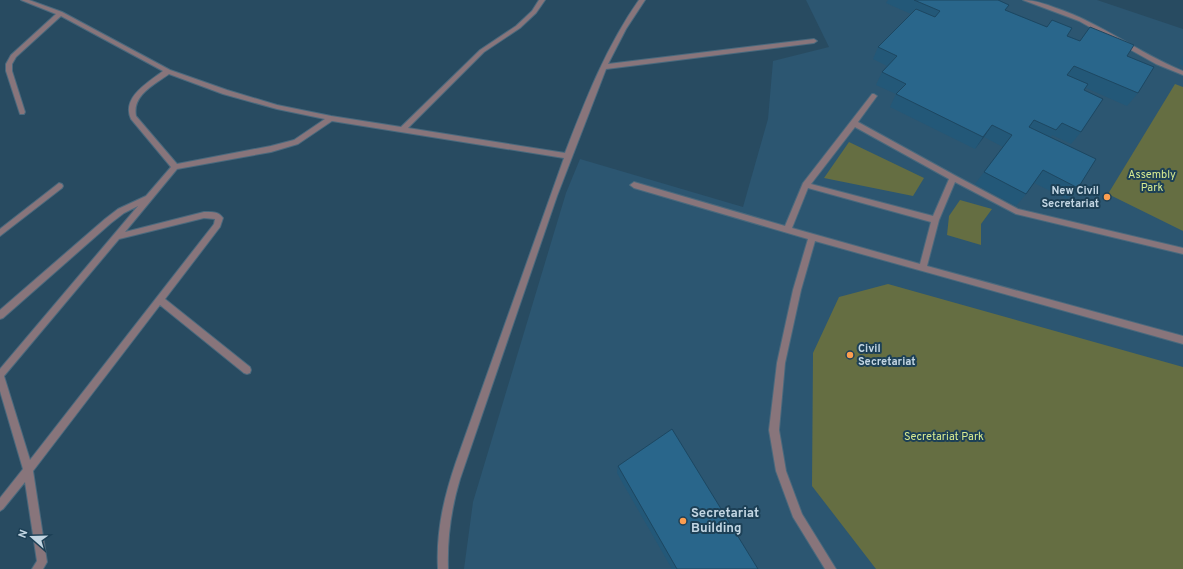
<svg xmlns="http://www.w3.org/2000/svg" width="1183" height="569" viewBox="0 0 1183 569" font-family="Overpass,sans-serif">
<style>
.built{fill:#2c5671}
.green{fill:#656e42}
.lines{fill:none;stroke-linecap:round;stroke-linejoin:round}
.lane-casing{stroke:#4a697d;stroke-width:2}
.street-casing{stroke:#4a697d;stroke-width:2}
.lane{fill:#88757b;fill-rule:evenodd}
.street{fill:#88757b;fill-rule:evenodd}
.wall{fill:#235878}
.shaded-wall{fill:#1d4761}
.building{fill:#29668b;stroke:#1d4761}
.poi-dot{fill:#fb9e50;stroke:#1d4056;stroke-width:1.5}
.labels{text-anchor:middle;dominant-baseline:central;stroke-width:4;stroke-linejoin:round;paint-order:stroke}
.park-label{font-size:11px;fill:#d7ea90;stroke:#1d4056}
.poi-label{font-size:11px;font-weight:bold;fill:#c2d5e2;stroke:#1d4056;text-anchor:end}
.near-poi-label{font-size:13px;font-weight:bold;fill:#c2d5e2;stroke:#1d4056;text-anchor:start}
</style>
<rect width="100%" height="100%" fill="#284b61"/>
<path class="built" d="M806,0h291l86,29v540h-719l9,-67 93,-309 14,-34 163,48 25,-88 5,-58 56,-14z"/>
<path class="green" d="M1175,84l8,3v144l-75,-37z
M849,142l75,36 -11,18 -89,-18z
M960,200l32,9 -11,15v21l-34,-10 2,-19z
M888,284l295,83v202h-307l-64,-83 1,-133 26,-56z"/>
<g class="lines">
<defs>
<path id="lane" d="M1023,0c12,0 22,4 33,8 45,15 83,45 127,63v4l-27,-11 -77,-43z
M872,94h2l3,2 -19,26 98,54 62,33 165,39v6l-167,-40 -61,-32 -16,38 -12,46 256,70v8l-368,-103 -14,49 -16,73 -6,67 7,41 16,43 34,55h-11l-32,-52 -17,-46 -7,-41 8,-67 16,-73 15,-51 -174,-51 -4,-3 4,-3 151,44 18,-43zM855,127l94,52 -16,37 -122,-32zM808,188l123,34 -11,42 -128,-36z
M59,183l3,1 1,2 -1,2 -62,48v-7z"/>
<path id="street" d="M21,0h8l33,12 108,58 57,20 50,15 54,11 70,11 79,-77 36,-24 16,-15 7,-11h6l-9,13 -16,15 -36,24 -76,76 157,25c21,-54 41,-106 74,-153h6l-19,29 -18,35 206,-25 3,2 -3,2 -208,26 -49,127 -97,283c-9,30 -13,59 -12,90h-10c-2,-38 6,-72 18,-107l108,-304 -232,-37 -34,23 -27,8 -94,17 -52,63 79,-20c8,0 14,-1 19,6l-3,9 -55,72 85,68 1,3 -1,3 -3,1 -3,-1 -84,-68 -127,166 14,91 -4,7h-11l5,-8 -12,-79 -22,27 -3,2v-13l23,-29 -23,-78v-22l138,-163 -14,7 -13,10 -108,95 -3,1v-9l105,-91 13,-10 28,-13 25,-29 -40,-48c-10,-22 18,-37 32,-48l-102,-55 -45,41 -4,7v7l13,41 -1,2h-4l-14,-43v-7l5,-9 45,-41zM169,74l54,20 54,15 48,10 -31,21 -23,6 -94,18 -41,-48c-4,-21 18,-31 33,-42zM204,218l11,1 -1,5 -184,236 -26,-84 115,-137z"/>
</defs>
<use href="#lane" class="lane-casing"/>
<use href="#street" class="street-casing"/>
<use href="#lane" class="lane"/>
<use href="#street" class="street"/>
</g>
<path class="wall" d="M888,0h110l11,5 -3,5 74,31 47,15 11,37 -11,13 -41,-18 -2,2 -3,42 -10,12 -19,-9 -1,2 27,51 -11,11 -33,-16 -8,11 -10,12 -41,-22 28,-37 -19,-10 -9,12 -85,-42 6,-13 -20,-9 6,-13 5,-6 -14,-7 5,-12 33,-33 -25,-11z
M1183,56v10l-4,-2z
M618,466l140,103h-86l-55,-96z"/>
<path class="shaded-wall" d="M992,125l-8,12 -9,12 8,-12z"/>
<path class="building" d="M914,0h84l11,5 -4,5 42,17 5,-7 20,8 -5,8 13,5 10,-14 44,18 -7,11 27,11 -16,26 -64,-27 -7,9 21,9 -4,6 19,9 -22,33 -19,-9 -6,7 -22,-10 -5,7 67,32 -18,29 -35,-18 -17,24 -42,-22 28,-37 -20,-10 -9,12 -87,-43 10,-10 -24,-12 15,-16 -19,-9 38,-38 19,8 5,-6z
M672,429l86,140h-81l-59,-103z"/>
<g class="poi-dot">
<circle cx="1107" cy="197" r="4"/>
<circle cx="850" cy="355" r="4"/>
<circle cx="683" cy="521" r="4"/>
</g>
<g class="labels">
<g class="park-label">
<text x="1152" y="175">Assembly<tspan x="1152" dy="13">Park</tspan></text>
<text x="944" y="437">Secretariat Park</text>
</g>
<g class="poi-label">
<text x="1099" y="191">New Civil<tspan x="1099" dy="13">Secretariat</tspan></text>
<text x="858" y="349" text-anchor="start">Civil<tspan x="858" dy="13">Secretariat</tspan></text>
</g>
<g class="near-poi-label">
<text x="691" y="514">Secretariat<tspan x="691" dy="15">Building</tspan></text>
</g>
</g>
<g transform="translate(32 537) rotate(290)" stroke="#1d4056" stroke-width="3" paint-order="stroke">
<path d="M0-3L7 15L0 10L-7 15Z" fill="#c2d5e2"/>
<text y="-6" font-size="11" font-weight="bold" text-anchor="middle" fill="#c2d5e2">N</text>
</g>
</svg>
